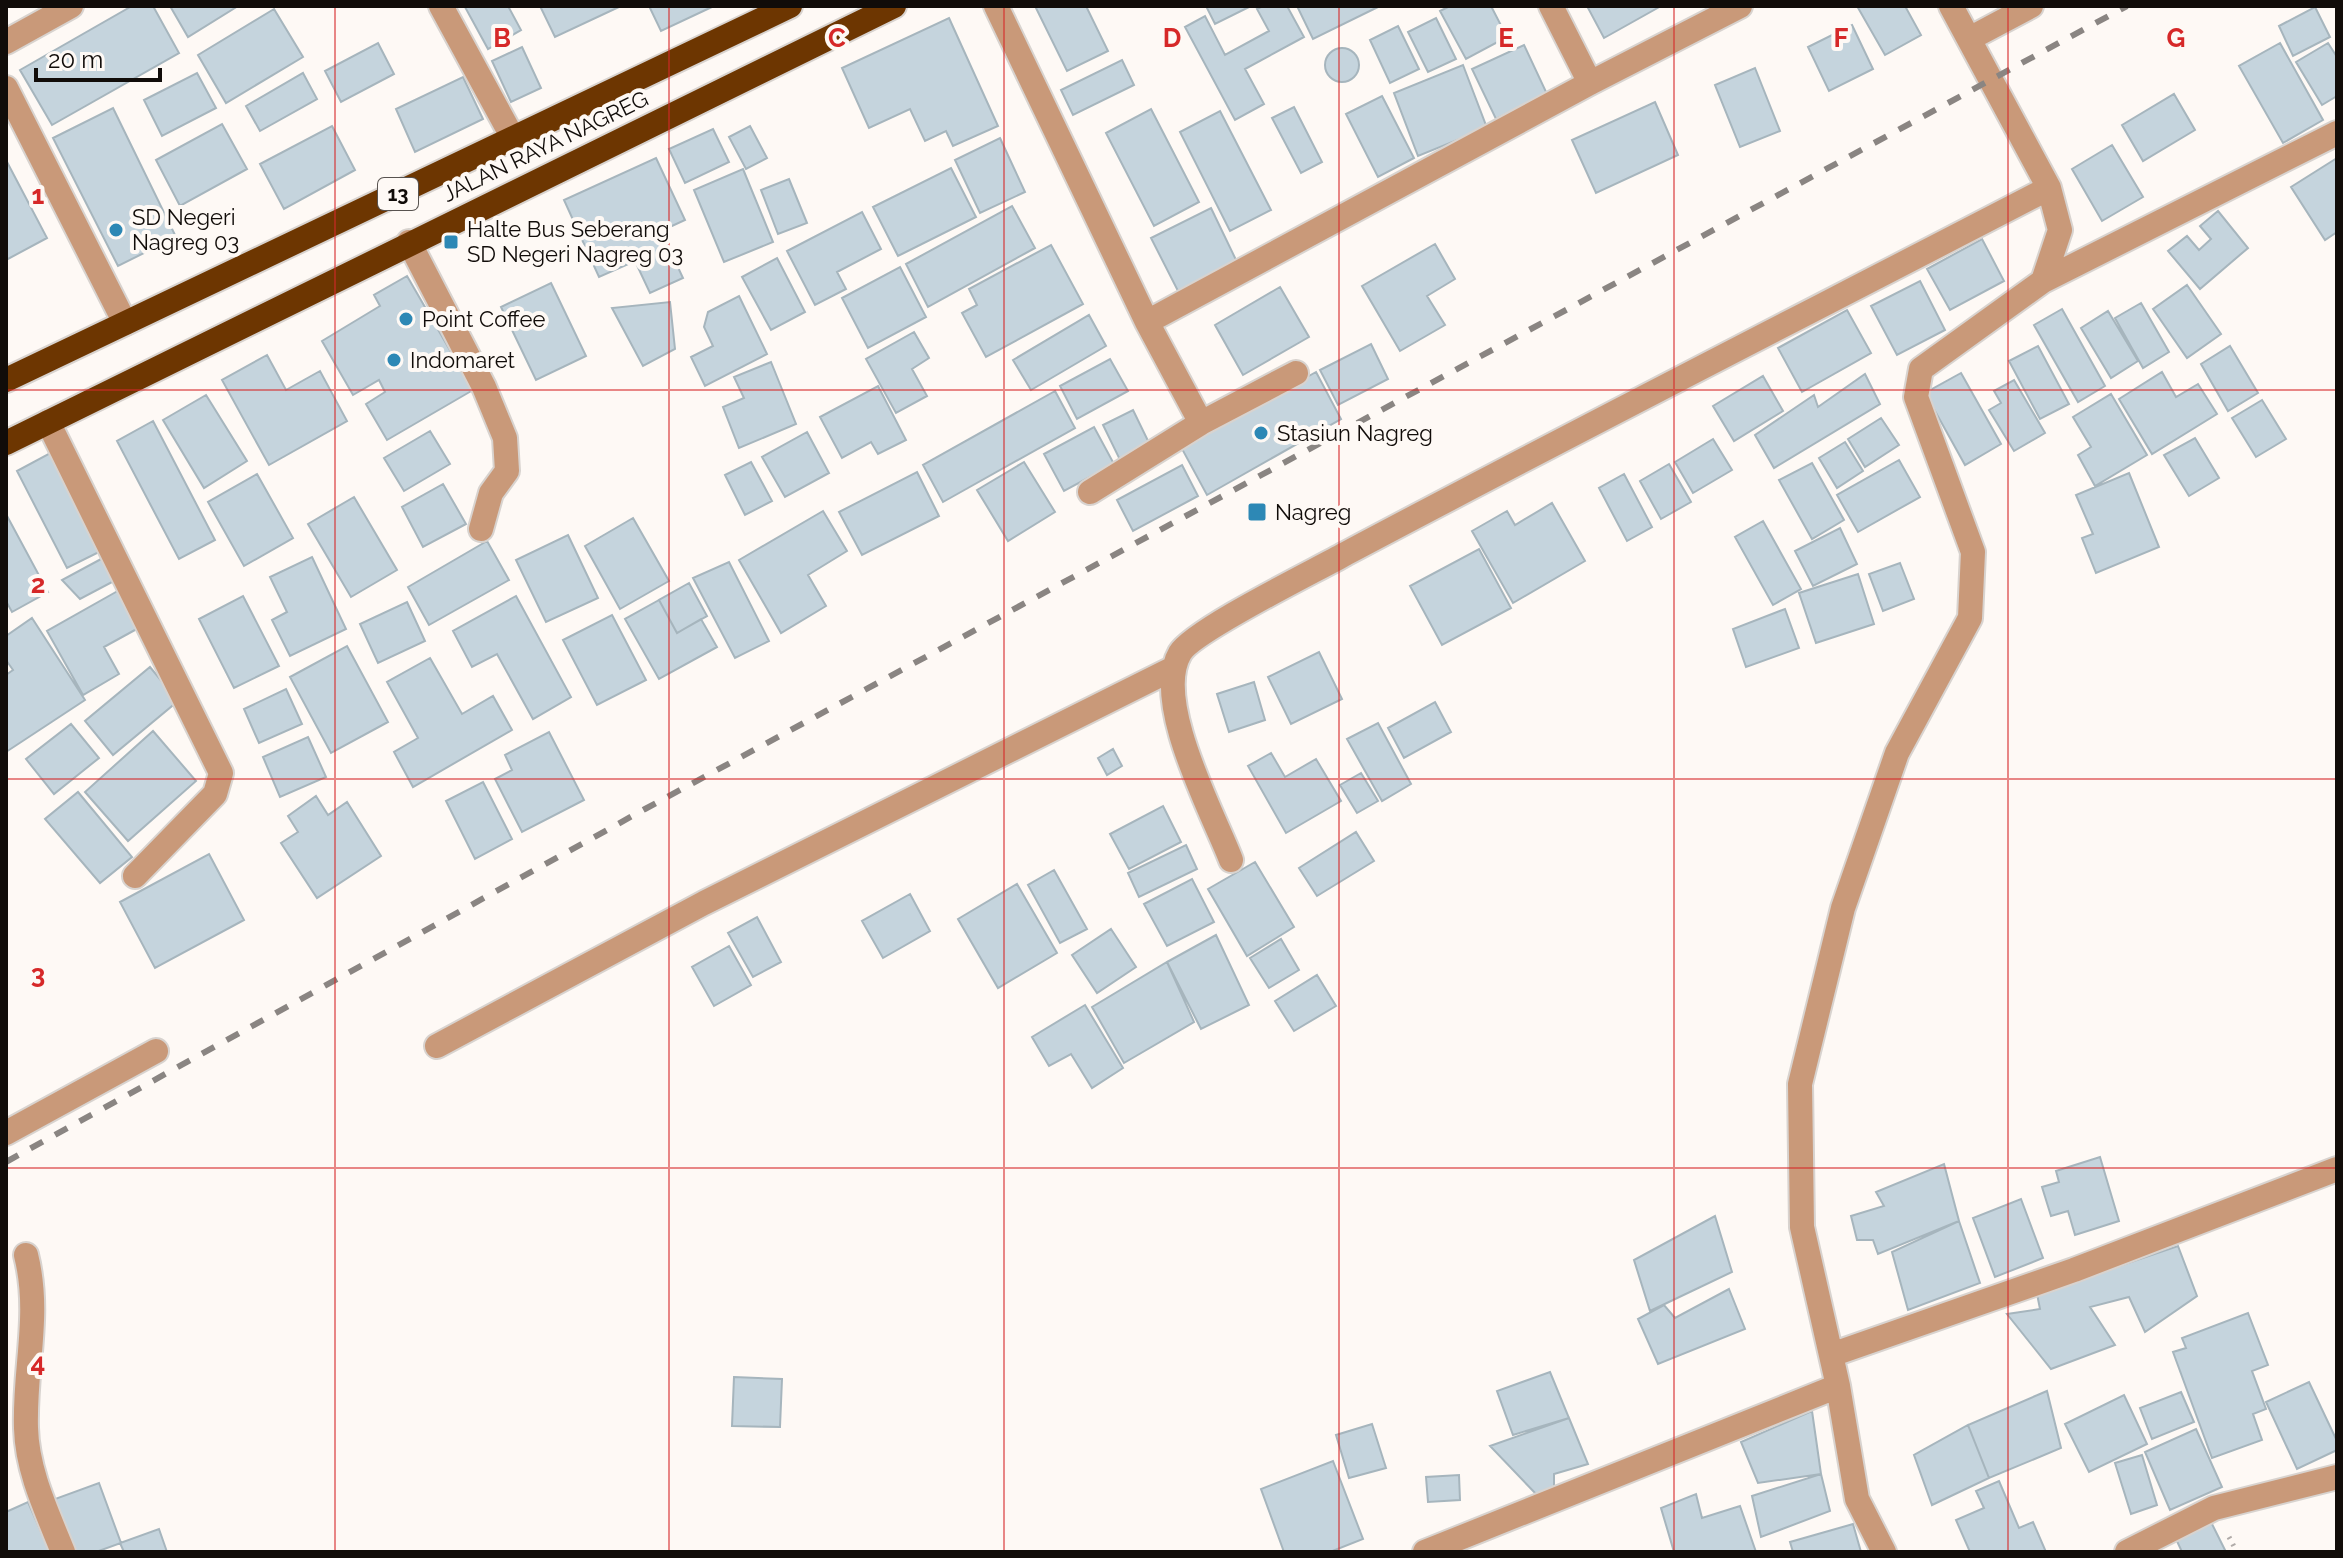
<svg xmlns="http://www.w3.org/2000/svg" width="2343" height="1558" viewBox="0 0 2343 1558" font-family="Raleway,sans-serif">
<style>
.building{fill:#c5d4dd;stroke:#a6b5bd;stroke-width:2}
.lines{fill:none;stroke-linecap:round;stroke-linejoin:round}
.street-casing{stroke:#d8d3cf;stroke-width:28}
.highway-casing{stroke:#d8d3cf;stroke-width:28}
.path{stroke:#b0aba8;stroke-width:5;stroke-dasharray:2 6;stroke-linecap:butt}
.street{stroke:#c99979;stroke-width:24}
.highway{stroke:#6d3601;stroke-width:24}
.rail{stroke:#8a8582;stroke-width:6;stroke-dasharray:14 14;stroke-linecap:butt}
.grid{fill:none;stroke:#d62828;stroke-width:2;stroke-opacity:0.55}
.poi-dot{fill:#2d88b5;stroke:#fef9f5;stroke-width:3}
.labels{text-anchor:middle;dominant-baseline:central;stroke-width:8;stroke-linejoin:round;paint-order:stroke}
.shield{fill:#fef9f5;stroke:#585350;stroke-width:2}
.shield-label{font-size:20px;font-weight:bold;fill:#110c09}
.street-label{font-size:22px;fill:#110c09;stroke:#fef9f5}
.poi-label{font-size:22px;fill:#110c09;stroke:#fef9f5;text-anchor:start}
.grid-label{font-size:26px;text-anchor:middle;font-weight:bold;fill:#d62828;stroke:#fef9f5;stroke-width:8;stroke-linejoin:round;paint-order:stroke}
</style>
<rect width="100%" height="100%" fill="#fef9f5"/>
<path class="building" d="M132,6h21l26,47 -127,72 -32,-55z
M170,6h68l-50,31z
M508,6l13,24 -33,19 -23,-42z
M540,6h81l-66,31z
M649,6h65l-53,25z
M1035,6h51l22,45 -41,20z
M1206,6h45l-36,18z
M1263,6h24l17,31 -59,32 19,35 -29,16 -50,-93 20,-11 20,39 44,-24 -12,-22z
M1297,6h83l-67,33z
M1450,6h41l16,31 -41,22 -26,-48z
M1587,6h74l-57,32z
M1857,6h48l16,29 -36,20z
M2315,7l15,30 -37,19 -14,-30z
M274,9l29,48 -77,46 -28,-48z
M949,18l49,108 -45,20 -7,-15 -21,10 -15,-32 -41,19 -27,-60z
M1436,18l20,41 -28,13 -20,-40z
M1852,25l21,44 -44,22 -21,-44z
M1398,26l21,43 -29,14 -20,-43z
M378,43l16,31 -53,28 -16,-31z
M2280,43l43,77 -40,23 -44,-77z
M2328,43l9,14v39l-15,9 -26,-43z
M1524,45l23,49 -51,25 -24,-50z
M522,47l19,41 -30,14 -19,-41z
M1325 65a17 17 0 1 1 34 0a17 17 0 1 1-34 0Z
M1122,60l12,25 -61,30 -12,-25z
M1463,65l24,63 -69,28 -24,-63z
M1755,68l25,63 -40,16 -25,-62z
M197,73l19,35 -54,28 -18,-36z
M303,73l14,26 -57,32 -14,-25z
M463,77l20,42 -68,33 -19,-43z
M2174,94l21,36 -52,31 -21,-36z
M1382,96l32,62 -36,19 -32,-63z
M1655,102l23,53 -82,38 -24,-53z
M1294,107l28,55 -21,11 -29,-55z
M113,108l63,129 -58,29 -65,-128z
M1151,109l48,93 -45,24 -48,-93z
M1220,111l51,99 -41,21 -50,-99z
M222,124l25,45 -67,37 -24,-46z
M332,126l23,44 -71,39 -24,-45z
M750,126l17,32 -21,11 -17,-32z
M713,129l16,33 -44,21 -16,-34z
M1000,138l25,54 -45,21 -25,-53z
M2112,145l31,52 -41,24 -30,-52z
M656,158l29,62 -24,11 22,47 -33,15 -15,-32 -36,16 -35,-77z
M2337,158v74l-12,8 -34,-53z
M6,160l41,78 -41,22z
M951,168l25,49 -78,39 -25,-49z
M743,169l30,73 -49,20 -30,-72z
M789,179l18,44 -29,11 -17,-44z
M1012,206l23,42 -107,59 -22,-43z
M1211,208l26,54 -59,29 -27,-53z
M2218,211l30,37 -48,41 -32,-38 19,-15 12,14 12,-11 -11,-13z
M862,212l19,37 -44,23 9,17 -31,16 -28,-54z
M1982,239l22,42 -54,29 -23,-41z
M1435,244l20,35 -28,17 18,29 -45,26 -38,-65z
M1051,245l32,59 -97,53 -24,-44 15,-8 -8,-16z
M777,258l28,54 -34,18 -29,-53z
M900,267l26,50 -58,31 -26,-50z
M407,276l66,114 -86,50 -21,-36 19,-12 -6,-12 -26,15 -31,-54 58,-35 -6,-11z
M1920,281l25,49 -48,25 -26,-49z
M551,283l35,73 -50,24 -35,-73z
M2187,285l34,49 -34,24 -34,-49z
M1280,287l29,50 -66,38 -28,-50z
M739,296l28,58 -62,32 -14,-29 22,-11 -9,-19 4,-15z
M670,302l5,47 -32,17 -31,-58z
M2141,303l28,49 -26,16 -28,-50z
M2062,309l43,77 -27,16 -44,-77z
M1847,310l24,43 -69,39 -24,-44z
M2108,311l30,50 -27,17 -30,-50z
M1089,315l17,31 -75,44 -18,-30z
M914,332l15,26 -17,11 15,27 -31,17 -30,-54z
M1371,344l17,35 -50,26 -18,-35z
M2038,346l31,58 -29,15 -31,-58z
M2230,346l28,47 -30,18 -27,-47z
M267,355l19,35 34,-19 27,50 -78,44 -47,-85z
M1110,359l18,32 -51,28 -17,-33z
M771,362l25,62 -57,24 -16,-41 21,-9 -10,-21z
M1316,372l25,47 -134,76 -26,-48z
M2162,372l14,25 22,-13 19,30 -65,40 -33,-55z
M1961,373l40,71 -36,21 -40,-72z
M1865,374l15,30 -106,64 -19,-33 59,-40 4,12z
M1763,376l20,35 -49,30 -21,-35z
M2014,380l31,53 -31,18 -25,-41 12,-7 -7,-12z
M878,386l28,54 -28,14 -7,-12 -29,16 -22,-41z
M1055,391l20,37 -132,74 -20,-37z
M2111,394l36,61 -52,31 -17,-31 13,-8 -18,-30z
M206,395l41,66 -43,27 -41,-68z
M2262,400l24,39 -30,18 -24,-39z
M1133,410l19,39 -30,15 -19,-39z
M1881,418l18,27 -34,22 -17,-28z
M153,421l62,119 -36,19 -62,-118z
M1094,427l20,37 -50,27 -20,-37z
M430,431l20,33 -46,27 -20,-33z
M807,432l22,41 -44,24 -23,-40z
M2195,438l24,40 -30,18 -25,-41z
M1713,439l19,31 -39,23 -18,-31z
M1845,442l18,29 -26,17 -18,-30z
M54,451l51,98 -38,19 -50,-97z
M1899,460l21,37 -62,35 -21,-37z
M751,462l21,39 -27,14 -20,-40z
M1024,462l31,50 -47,29 -31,-51z
M1812,463l32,57 -32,19 -33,-59z
M1669,464l22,38 -30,17 -21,-38z
M1182,465l16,31 -65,35 -16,-31z
M917,472l22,44 -77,39 -23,-43z
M2129,473l30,74 -63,26 -14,-35 11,-4 -17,-39z
M257,474l36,64 -49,28 -36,-64z
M1624,474l28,53 -25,14 -28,-53z
M443,484l23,40 -43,23 -21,-40z
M354,497l43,73 -46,27 -43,-73z
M1552,503l33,58 -72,42 -41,-72 35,-20 8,14z
M823,511l24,40 -39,24 18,31 -45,27 -42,-73z
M6,514l42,78 -36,20 -6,-11z
M633,518l36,63 -49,28 -35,-63z
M1763,521l38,68 -28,16 -38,-68z
M1840,528l17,36 -44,22 -18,-35z
M568,535l30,63 -52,24 -30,-62z
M487,541l22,39 -80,45 -21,-38z
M1479,549l32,59 -69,37 -32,-59z
M312,557l34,72 -56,27 -18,-36 15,-8 -17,-35z
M103,558l11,23 -34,18 -18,-19z
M729,562l40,79 -34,17 -42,-80z
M1900,563l14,36 -31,12 -14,-37z
M1858,574l16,50 -58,19 -17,-50z
M689,583l18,33 -30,17 -18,-33z
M123,588l21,37 -40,22 15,27 -36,21 -36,-64z
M243,596l36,70 -45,22 -35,-69z
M516,596l55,101 -38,22 -36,-65 -25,13 -19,-36z
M659,600l18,33 24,-14 16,28 -58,32 -34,-60z
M407,602l18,39 -47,22 -18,-39z
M1785,609l14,39 -53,19 -13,-38z
M612,615l34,65 -49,25 -34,-65z
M32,618l53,82 -79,52v-77l7,-5 -7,-10v-24z
M347,646l41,76 -57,31 -41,-76z
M1319,652l23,47 -51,25 -23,-47z
M430,658l32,56 31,-18 19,34 -99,57 -19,-35 24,-14 -31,-56z
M150,667l28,34 -65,54 -28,-34z
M1254,682l11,38 -36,12 -12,-38z
M286,689l16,35 -43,19 -15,-34z
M1435,702l16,30 -47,26 -16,-30z
M1378,723l33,61 -29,17 -35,-62z
M71,724l28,34 -45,36 -28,-35z
M153,731l43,50 -68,60 -43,-49z
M549,732l35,68 -62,32 -27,-53 17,-9 -7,-15z
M308,737l18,40 -46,20 -17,-40z
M1113,749l9,17 -15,9 -9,-17z
M1271,753l14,24 31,-18 25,42 -55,32 -38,-67z
M1361,773l17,28 -21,12 -17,-28z
M483,782l29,57 -37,20 -29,-58z
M78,792l54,65 -32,26 -55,-64z
M316,796l12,19 19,-13 34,54 -64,42 -36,-55 17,-11 -10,-16z
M1163,806l18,36 -52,27 -19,-35z
M1356,832l18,29 -57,35 -18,-28z
M1186,845l11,24 -58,28 -11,-24z
M209,854l35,66 -89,48 -35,-66z
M1255,862l39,65 -47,29 -39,-67z
M1054,870l33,59 -27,14 -32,-58z
M1192,879l22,43 -47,24 -23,-42z
M1017,884l40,69 -59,35 -40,-69z
M910,894l20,37 -47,27 -21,-37z
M757,917l24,45 -28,15 -25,-44z
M1111,929l25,38 -39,26 -25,-38z
M1216,935l33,70 -48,24 -34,-67z
M1281,939l18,31 -30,18 -19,-30z
M729,946l22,39 -37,21 -22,-39z
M1167,962l27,60 -70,41 -32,-56z
M1317,975l19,31 -42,25 -19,-30z
M1085,1005l38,63 -31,20 -21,-34 -22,12 -17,-29z
M2100,1157l19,64 -44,14 -7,-24 -17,5 -9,-29 17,-5 -3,-11z
M1944,1164l15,57 -81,33 -5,-14h-16l-6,-24 33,-10 -8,-14z
M2021,1199l22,59 -48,19 -22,-59z
M1715,1216l17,56 -82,39 -16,-51z
M1959,1221l21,62 -72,27 -16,-58z
M2178,1246l19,50 -52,36 -16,-35 -39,10 25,38 -64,24 -44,-55 33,-5 -3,-15z
M1729,1289l16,40 -87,35 -20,-45 26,-14 11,13z
M2248,1313l20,52 -16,6 14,38 -13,5 9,26 -50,18 -39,-106 13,-4 -4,-10z
M1550,1372l19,46 -56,17 -16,-44z
M734,1377l48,2 -2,48 -48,-1z
M2309,1382l28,59v9l-40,19 -31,-67z
M2047,1391l14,57 -72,30 -21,-53z
M2181,1392l13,30 -42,17 -12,-31z
M2124,1395l23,49 -58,28 -24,-48z
M1812,1411l9,63 -63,9 -17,-41z
M1569,1418l19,46 -34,10v14l-17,7 -47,-49z
M1372,1424l14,44 -37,10 -13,-43z
M1968,1425l21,53 -57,27 -18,-50z
M2196,1429l26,58 -52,23 -25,-58z
M2142,1455l15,50 -26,9 -16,-51z
M1333,1461l30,78 -33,13h-46l-23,-63z
M1821,1474l9,37 -69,26 -9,-41z
M1459,1475l1,25 -32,2 -2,-25z
M1999,1481l20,47 14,-6 13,30h-76l-14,-32 28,-12 -8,-17z
M99,1483l22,60 -25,9h-22l-19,-53z
M1696,1494l6,24 38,-12 16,46h-82l-13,-44z
M28,1502l22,50h-44v-40z
M2211,1522l15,30h-44l-6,-13z
M1853,1524l8,28h-68l-3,-10z
M159,1529l8,23h-43l-4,-9z"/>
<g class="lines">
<defs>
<path id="street" d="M441,6l73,134
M996,6l151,316 54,101
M1551,6l39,77
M1969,39l62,-33
M6,42l65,-36
M6,88l119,235
M409,242l75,145 21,51 2,33 -16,22 -10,36
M2043,281l294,-148
M1147,322l443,-239 150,-77
M48,422l173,351 -6,21 -80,82
M1090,492l111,-69 95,-50
M1231,860c-18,-47 -79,-159 -51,-207 14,-23 135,-82 165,-99 233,-124 469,-244 704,-366
M437,1046l267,-143 470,-235
M6,1133l150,-82
M26,1255c15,60 -2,112 0,173 1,43 21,84 37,124
M1831,1355l243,-85 263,-101
M1425,1552l413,-166
M1884,1552l-27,-53 -19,-113 -36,-159 -2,-143 43,-176 54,-155 73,-135 3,-66 -57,-155 5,-28 122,-88 17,-51 -11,-42 -98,-182
M2127,1552l87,-44 123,-31"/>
<path id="highway" d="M6,380l784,-374
M6,443l888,-437"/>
</defs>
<use href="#street" class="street-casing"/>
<use href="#highway" class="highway-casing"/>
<path class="path" d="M2229,1537l8,15"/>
<use href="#street" class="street"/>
<use href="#highway" class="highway"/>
<path class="rail" d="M6,1162l639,-353 1482,-803"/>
</g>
<path class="grid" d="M335,6v1546M669,6v1546M1004,6v1546M1339,6v1546M1674,6v1546M2008,6v1546M6,390h2331M6,779h2331M6,1168h2331"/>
<g class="poi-dot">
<circle cx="116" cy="230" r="8"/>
<rect x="443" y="234" width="16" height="16" rx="4"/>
<circle cx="406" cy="319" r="8"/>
<circle cx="394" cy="360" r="8"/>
<circle cx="1261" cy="433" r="8"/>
<rect x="1247" y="502" width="20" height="20" rx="4"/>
</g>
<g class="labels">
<rect class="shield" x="378" y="178" width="40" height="32" rx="6"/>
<g class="shield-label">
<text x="398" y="194">13</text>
</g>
<g class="street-label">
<text transform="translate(545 146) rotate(-26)">JALAN RAYA NAGREG</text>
</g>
<g class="poi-label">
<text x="132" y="217">SD Negeri<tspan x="132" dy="25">Nagreg 03</tspan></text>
<text x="467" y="229">Halte Bus Seberang<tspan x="467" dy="25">SD Negeri Nagreg 03</tspan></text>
<text x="422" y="319">Point Coffee</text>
<text x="410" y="360">Indomaret</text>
<text x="1277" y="433">Stasiun Nagreg</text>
<text x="1275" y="512">Nagreg</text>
</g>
</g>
<g class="grid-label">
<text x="502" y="47">B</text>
<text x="837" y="47">C</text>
<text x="1172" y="47">D</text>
<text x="1506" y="47">E</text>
<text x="1841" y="47">F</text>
<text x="2176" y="47">G</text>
<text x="38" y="204">1</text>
<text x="38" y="593">2</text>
<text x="38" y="983">3</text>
<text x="38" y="1372">4</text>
</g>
<rect width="2343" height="1558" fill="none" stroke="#110c09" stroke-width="16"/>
<path d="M36 68v12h124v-12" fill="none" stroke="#110c09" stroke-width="4"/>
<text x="48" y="68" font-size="24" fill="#110c09" stroke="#fef9f5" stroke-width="6" paint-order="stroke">20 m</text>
</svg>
